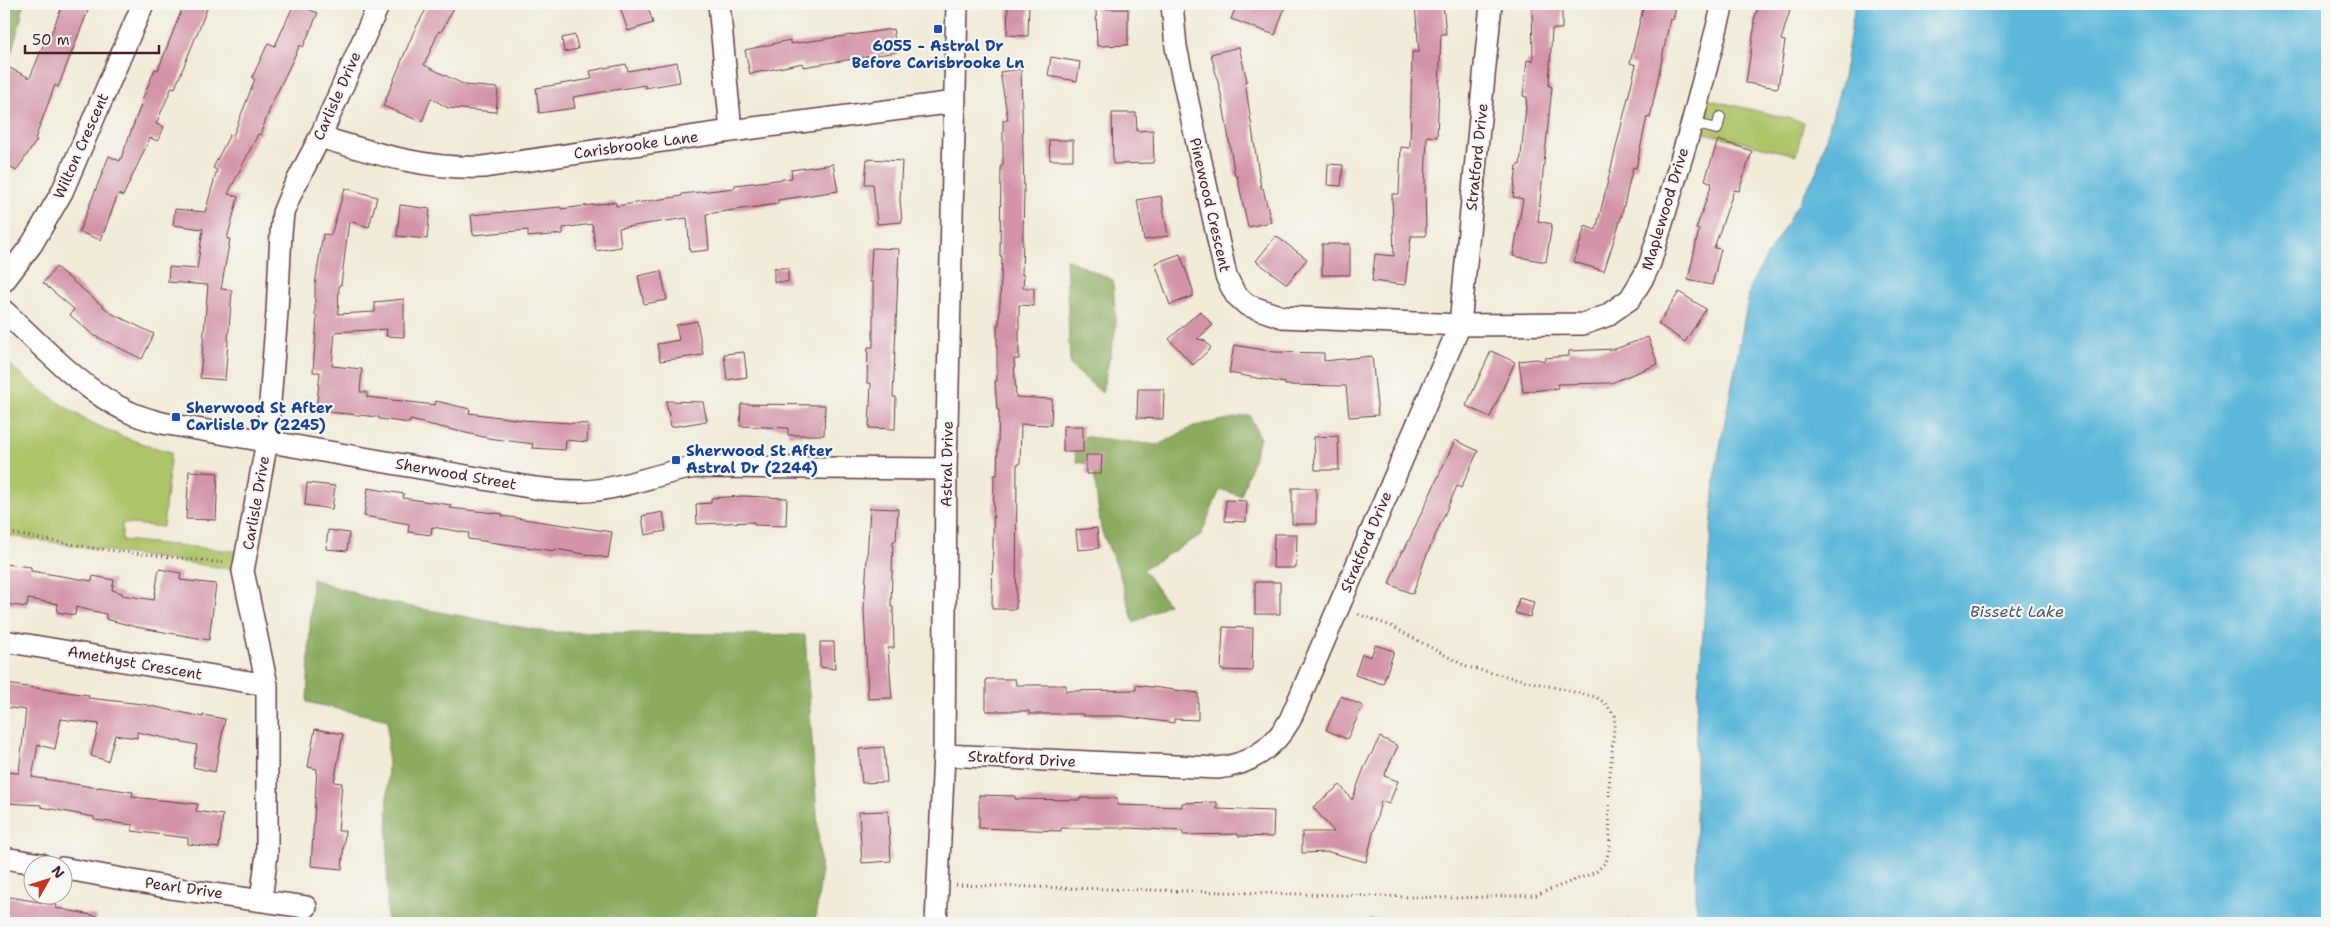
<svg xmlns="http://www.w3.org/2000/svg" width="2331" height="927" viewBox="0 0 2331 927" font-family="'Shantell Sans',sans-serif">
<style>
.green{fill:#adc469;stroke:#7c724a}
.forest{fill:#8aaa5d;stroke:#6a6444}
.water{fill:#5cb7da;stroke:#536b82}
.building{fill:#d393a8}
.lines{fill:none;stroke-linecap:round;stroke-linejoin:round}
.service-casing{stroke:#633e45;stroke-width:12}
.minor-casing{stroke:#633e45;stroke-width:24}
.path{stroke:#633e45;stroke-width:3;stroke-dasharray:1 4;stroke-linecap:butt}
.service{stroke:#fff;stroke-width:10}
.minor{stroke:#fff;stroke-width:21}
.transit-dot{fill:#1a4fb4;stroke:#f6f6f2;stroke-width:2}
.labels{text-anchor:middle;dominant-baseline:central;stroke-width:4.5;stroke-linejoin:round;paint-order:stroke}
.transit-label{font-size:15px;font-weight:bold;fill:#164399;stroke:#f6f6f2;text-anchor:start}
.street-label{font-size:15px;fill:#4a1f2b;stroke:#f6f6f2}
.water-label{font-size:16px;font-style:italic;fill:#505468;stroke:#f6f6f2}
</style>
<rect width="100%" height="100%" fill="#f6f6f2"/>
<filter id="ink" filterUnits="userSpaceOnUse"><feTurbulence type="fractalNoise" baseFrequency=".02" numOctaves="2"/><feDisplacementMap in="SourceGraphic" scale="10" xChannelSelector="R" yChannelSelector="G"/><feConvolveMatrix kernelMatrix="1 2 1 2 8 2 1 2 1" color-interpolation-filters="sRGB"/></filter>
<filter id="wash" filterUnits="userSpaceOnUse"><feTurbulence type="fractalNoise" baseFrequency=".0096" numOctaves="4" result="noise"/><feDisplacementMap in="SourceGraphic" scale="20" xChannelSelector="R" yChannelSelector="G"/><feGaussianBlur stdDeviation="1.12" result="paint"/><feColorMatrix in="noise" values="0 0 0 0 0 0 0 0 0 0 0 0 0 0 0 0 0 1.4 0 .05"/><feComposite in="paint" operator="in"/></filter>
<g filter="url(#wash)">
<rect width="100%" height="100%" fill="#f1ebd8"/>
<path class="green" d="M1707,99l97,23 -8,33 -96,-23z
M4,360c55,47 96,74 167,92l-8,75 -41,-4v17l121,12v19l-239,-36z
M1369,920l327,1v2h-329z"/>
<path class="forest" d="M4,4h19l-2,15 -13,45 -4,-2z
M1066,259l47,21 3,48 -14,65 -32,-28z
M1250,415l10,23 -19,58 -21,-7 -19,46 -58,34 25,35 -34,19 -16,-54 -17,-39 -8,-65 -16,-3 -6,-27 87,10 36,-19z
M312,579l63,21 172,32 258,3 16,240 -6,48h-428l1,-203 -81,-18z"/>
<path class="water" d="M1855,4h472v919h-631v-203l20,-252 35,-184 65,-111 27,-95z"/>
<g id="blocks">
<path class="building" d="M63,4h15l11,4 -31,79 -3,-2 -20,54 2,1 -21,31 -12,-9v-97l26,13 16,-40 3,1z
M184,4h25l-34,84 -3,-1 -16,37 8,3 -6,14 -8,-3 -27,58 -5,-2 -17,46 -22,-8 30,-76 11,5 22,-59h-1l14,-33 3,1z
M294,4l24,9 -15,34 -3,-2 -27,56 -13,34 -2,-1 -30,60 10,3 -11,42h3l-9,50 11,1 -7,90 -25,-2 8,-93 -40,-3 1,-15 28,2 6,-40 -30,-4 2,-16 30,3 12,-42 -4,-2 17,-34 3,2 22,-57 -3,-1 16,-35 7,3z
M429,4h27l-15,28 -2,-1 -15,34 41,20 33,3 -2,24 -48,-4 -17,-10 -9,24 -39,-16 31,-75z
M619,4h28l6,19 -25,8z
M1008,4h21l-1,32 -21,-1z
M1237,4h49l-11,31 -44,-16z
M1443,4l3,30h-5l-4,103 -10,-1 -2,46 1,54h-15l-6,49 -33,-4 3,-27 19,2 -2,-62h7l2,-47 9,1 2,-96h7l-4,-47z
M1532,4h30v25h-10l-3,57 3,1 -14,134 14,3 -6,38 -33,-6 10,-57 -10,-2 4,-32h3l7,-68 -4,-1 4,-36 6,1z
M1644,4h33l-4,16 -3,-1 -20,99 -3,-1 -11,51 -3,-1 -12,51 -17,53 -30,-9 11,-36 11,4 40,-165 -6,-2z
M1759,4h33l-11,36 4,1 -7,47 -32,-5 9,-60h-2z
M1096,9h32v36l-31,1z
M893,29l4,23 -94,15v-4l-53,11 -5,-24 45,-10v4z
M575,35l3,14 -14,3 -2,-14z
M1239,47l8,34 -2,1 16,106h2l8,34 -23,5 -11,-51h-2l-13,-78 -11,-44z
M1051,57l29,5 -3,19 -29,-5z
M677,62l3,20 -35,6v-3l-72,12 2,11 -36,5 -3,-25 56,-9 -2,-8 36,-7 2,7z
M1021,69l3,124 -2,82h2l-1,13h11v18l-15,-1v54h-5l2,38 36,2 -1,26 -30,-1 -1,40h-3l-1,145h-24l2,-134h3l2,-65h-2l-2,-29h2v-56h2l3,-69h-2l1,-91h2v-45h5l-8,-48z
M1112,113h24l1,18 16,-1 1,33 -41,1z
M1049,140h24v20h-23z
M1718,140l34,11 -13,40 -5,-1 -20,58 7,1 -9,36 -24,-5 11,-50 -3,-1 16,-46 -7,-3z
M867,159l35,2 -2,39 2,22 -25,2 -4,-40h-8z
M833,164l5,27 -60,9v4l-72,10 3,36 -19,2 -3,-34 -68,10 2,19 -25,4 -4,-27 -29,4v6l-35,3v-7l-55,5 -2,-20 90,-8v2l54,-7 1,4 66,-10v-2l53,-6v-3l57,-7 -1,-8z
M1328,164l15,1 -2,21 -14,-1z
M345,188l32,9 -8,30 -20,-6 -8,64h-2l-1,29 37,-2v-10l29,-3v38l-18,-1 1,-7 -52,3 -3,34 30,3 -2,23h7v5l68,8 1,-4 34,8 -1,4 53,7 66,4 -1,18 -21,-2 -1,10 -33,-2 1,-4 -45,-6 -78,-18v3l-31,-4v-2l-63,-6 4,-39h-7l4,-56h-2v-31l8,-51 8,1z
M1161,196l7,40 -24,4 -7,-40z
M400,205l30,4 -3,30 -30,-3z
M1276,236l31,23 -20,25 -31,-23z
M1322,244h28v31h-28z
M872,248l27,1 -6,148h3l-1,32 -26,-1 2,-45h-4l1,-36h5v-65h-3z
M1180,254l13,36v6l-23,9 -15,-42z
M56,267l55,46 43,21 -12,25 -49,-24 -23,-20 4,-6 -31,-26z
M774,268h14v14h-14z
M661,271l6,29 -23,4 -6,-28z
M1679,292l27,17 -21,33 -27,-18z
M1200,311l13,14 -16,14 7,1 7,8 -18,17 -24,-26z
M697,321l6,34 -43,6 -3,-17 22,-4 -3,-15z
M1648,337l10,27 -47,19 -54,1 1,4 -35,4 -4,-31 18,-2 7,2 1,-3 24,-2v-5l46,-2z
M1234,345l41,7 49,1v8l48,-5 6,59 -29,2 -3,-31 -61,-1v-2l-56,-10z
M1491,351l24,11 -25,55 -24,-11z
M744,352l3,25 -20,3 -3,-26z
M1138,389h26l-1,30 -26,-1z
M666,401l37,1 4,19 -36,6z
M741,404l84,1 -1,30h-36v-7l-48,-2z
M1063,426h20v26h-20z
M1338,436l1,34h-24l-1,-33z
M1455,440l23,11 -17,37 -4,-2 -32,73 -12,35 -24,-10 13,-34 2,1z
M1086,455h16l-1,19h-15z
M189,471l29,2 -2,47 -30,-1z
M307,483l28,3 -3,23 -27,-4z
M368,488l36,6 -1,4 48,7 -1,3 53,6 -1,2 110,16 -4,26 -53,-9v2l-87,-12 1,-6 -37,-6 -1,8 -23,-3 1,-8 -45,-8z
M1292,488h24v36h-24z
M743,496l44,2 -1,28 -32,-1v-3l-57,2 -1,-20 15,-1v-5z
M1226,500l21,1 -1,21 -21,-1z
M870,508l28,1 -2,32h-3l-2,66h2l1,41h-6l4,50 -24,1 -4,-90z
M663,512l3,19 -21,4 -3,-19z
M1097,528l2,20 -21,2 -2,-20z
M328,530l21,3 -2,18 -21,-2z
M1274,534h23l-1,34h-23z
M4,564l27,3v4l61,10 1,-5 21,4 -2,10 10,3v2l32,5 5,-31 22,4 -1,7 36,4 -7,56 -73,-13 -30,-8v-5l-30,-7 -1,8 -18,-3 1,-8 -30,-5 -1,8 -23,-3z
M1255,582h25v32h-25z
M1519,598l15,4 -4,15 -15,-4z
M1223,627l30,1 -1,43 -31,-1z
M820,642h14l1,27 -15,-2z
M1375,645l19,6 -11,33 -28,-9 7,-21 9,3z
M986,679h29l1,6h50v6l70,-1v-5l62,8v27l-24,-1v4l-54,-7h-37v-2h-54v-3h-43z
M5,684l84,11 -1,3 54,6 61,13v-2l22,4 -10,53 -22,-5 4,-22 -60,-13v6l-22,-3 -7,26 -17,-5 8,-32 -38,-5 -6,30 -17,-4 -6,32 66,11v-1l35,5 -1,5 66,7 -2,7 27,4 -4,33 -31,-4v-6l-56,-7 1,-6 -39,-5v-3l-53,-10v-2l-37,-2v-31l15,1 7,-63 -22,-3z
M1341,696l22,10 -16,33 -21,-9z
M315,729l28,5 -9,48 8,1 -4,48h7l-3,38 -31,-3 6,-97 -9,-2z
M1380,737l18,9 -14,30 14,5 -9,23 -8,-3 -15,61 -37,-10 -27,1v-21h32l-21,-25 27,-22 12,15 12,-32z
M884,747l3,35 -25,1 -3,-34z
M979,795l36,1v3l65,1v-2h37v7l65,2v-4l35,-1v7l57,2 -1,26 -35,-1v-2l-55,1v-4l-55,-3h-67v3l-82,-3z
M888,811l3,50 -29,2 -3,-51z
M4,896l53,9 -1,3 41,8 -1,7h-92z"/>
</g>
</g>
<g filter="url(#ink)">
<use href="#blocks" fill-opacity="0" stroke="#633e45" stroke-width="1"/>
<g class="lines">
<defs>
<path id="service" d="M1692,123l25,6 3,-12"/>
<path id="minor" d="M719,4l12,127
M1172,4l4,43 50,229 9,18 12,11 35,12 178,8 123,-1 23,-8 24,-17 14,-23 6,-13 42,-140 31,-119
M320,137c54,16 106,33 163,30l248,-36 224,-29
M4,281l28,-37 30,-52 81,-188
M4,311c37,34 79,80 125,101 10,5 22,8 33,11l373,65c20,2 42,5 62,2 34,-4 65,-18 99,-23l250,2
M4,641l263,44
M944,755l273,13c32,-3 57,-20 73,-48l170,-395 31,-321
M4,858l37,6
M62,868l109,20 135,19
M261,900l6,-47v-168l-24,-114 24,-130 10,-129 4,-79 2,-20 9,-22 28,-54 59,-133
M936,923l8,-168 2,-286 11,-465"/>
</defs>
<use href="#service" class="service-casing"/>
<use href="#minor" class="minor-casing"/>
<path class="path" d="M4,532l94,17 128,14
M956,885l498,13 82,-3 60,-23 10,-10 4,-17 -1,-58 6,-71 -10,-13 -9,-6 -129,-30 -76,-41 -36,-13
M246,923l3,-6"/>
<use href="#service" class="service"/>
<use href="#minor" class="minor"/>
</g>
</g>
<g class="transit-dot">
<rect x="933" y="24" width="10" height="10" rx="2.5"/>
<rect x="171" y="412" width="10" height="10" rx="2.5"/>
<rect x="671" y="455" width="10" height="10" rx="2.5"/>
</g>
<g class="labels">
<g class="transit-label">
<text x="938" y="46" text-anchor="middle">6055 - Astral Dr<tspan x="938" dy="17">Before Carisbrooke Ln</tspan></text>
<text x="186" y="408">Sherwood St After<tspan x="186" dy="17">Carlisle Dr (2245)</tspan></text>
<text x="686" y="451">Sherwood St After<tspan x="686" dy="17">Astral Dr (2244)</tspan></text>
</g>
<g class="street-label">
<text transform="translate(337 96) rotate(-66)">Carlisle Drive</text>
<text transform="translate(636 145) rotate(-8)">Carisbrooke Lane</text>
<text transform="translate(81 146) rotate(-66)">Wilton Crescent</text>
<text transform="translate(1477 157) rotate(-84)">Stratford Drive</text>
<text transform="translate(1210 205) rotate(77)">Pinewood Crescent</text>
<text transform="translate(1665 209) rotate(-73)">Maplewood Drive</text>
<text transform="translate(947 464) rotate(-89)">Astral Drive</text>
<text transform="translate(456 474) rotate(10)">Sherwood Street</text>
<text transform="translate(256 503) rotate(-80)">Carlisle Drive</text>
<text transform="translate(1366 542) rotate(-67)">Stratford Drive</text>
<text transform="translate(135 663) rotate(10)">Amethyst Crescent</text>
<text transform="translate(1022 759) rotate(3)">Stratford Drive</text>
<text transform="translate(184 888) rotate(8)">Pearl Drive</text>
</g>
<g class="water-label">
<text x="2017" y="611">Bissett Lake</text>
</g>
</g>
<rect width="2331" height="927" fill="none" stroke="#f6f6f2" stroke-width="20"/>
<g transform="translate(48 880) rotate(51)"><circle r="24" fill="#f6f6f2" stroke="#b1a0a2"/>
<path d="M0-4L9 19L0 12L-9 19Z" fill="#c8321e"/>
<text y="-8" font-size="14" font-weight="bold" text-anchor="middle" fill="#4a1f2b">N</text>
</g>
<path d="M25 45v8h134v-8" fill="none" stroke="#4a1f2b" stroke-width="2.5"/>
<text x="32" y="45" font-size="15" fill="#4a1f2b" stroke="#f6f6f2" stroke-width="4" paint-order="stroke">50 m</text>
</svg>
